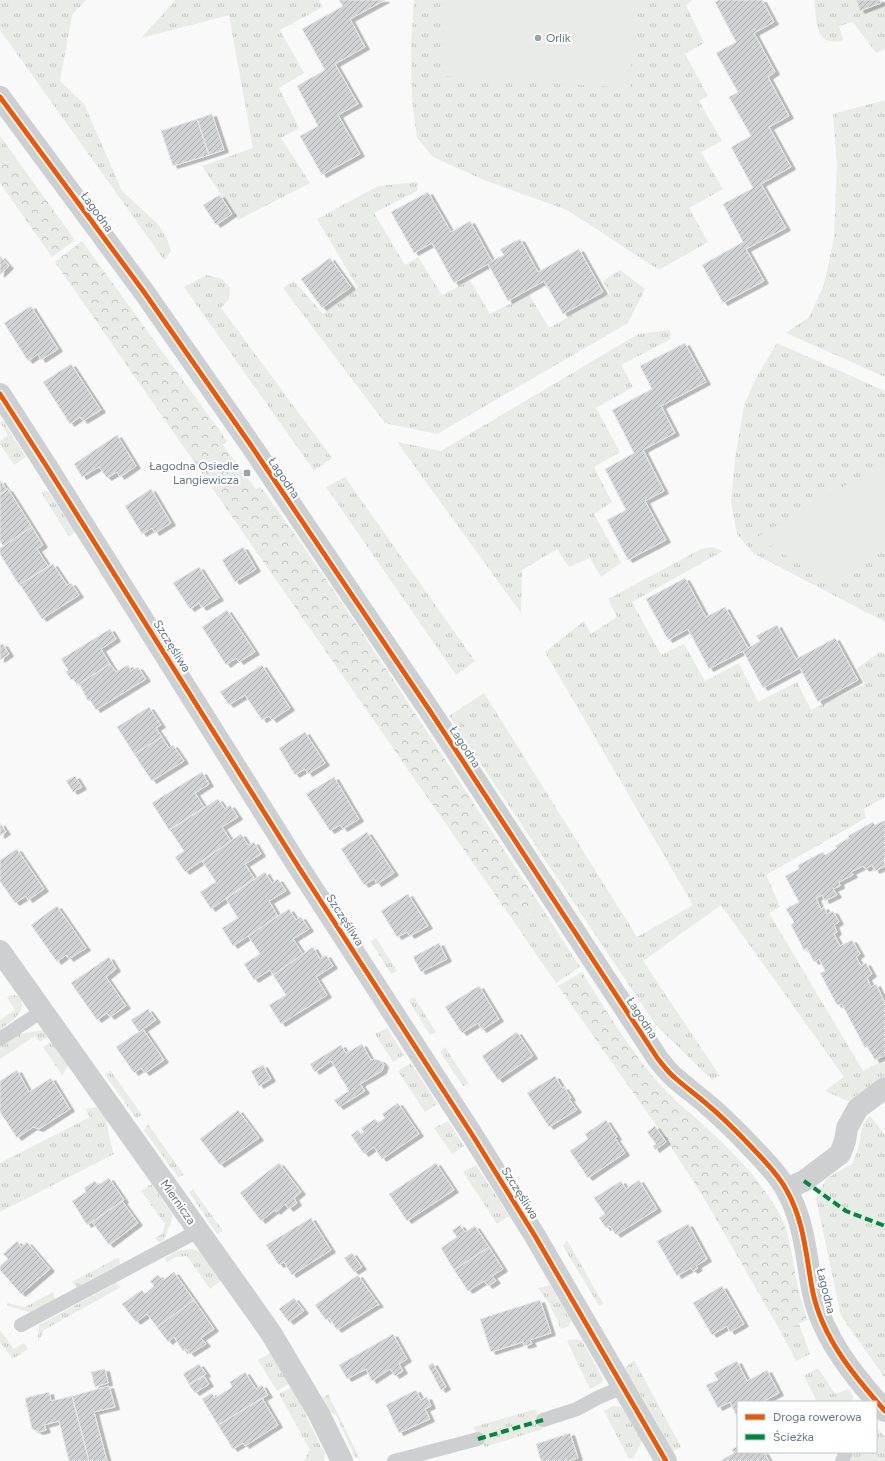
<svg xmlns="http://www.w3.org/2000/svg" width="885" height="1461" viewBox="0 0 885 1461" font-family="Figtree,sans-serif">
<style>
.grass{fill:url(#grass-tufts)}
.forest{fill:url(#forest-crowns)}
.park{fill:#e8ebe6}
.building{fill:url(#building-hatch);stroke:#e8e8e8;filter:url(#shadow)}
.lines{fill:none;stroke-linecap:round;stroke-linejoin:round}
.lane{stroke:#cecfd0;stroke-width:14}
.street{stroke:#cecfd0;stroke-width:22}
.quiet{stroke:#00873e;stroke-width:4;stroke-dasharray:8 4;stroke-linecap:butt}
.cycleway-casing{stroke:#fff;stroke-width:8}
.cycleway{stroke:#e8590c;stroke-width:5}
.poi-dot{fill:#99a4ac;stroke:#fff;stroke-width:1.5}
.labels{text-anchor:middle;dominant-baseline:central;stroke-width:4;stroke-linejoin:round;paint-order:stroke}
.poi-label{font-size:12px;fill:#657683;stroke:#fff;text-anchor:start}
.street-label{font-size:12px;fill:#657683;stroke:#fff}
</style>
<defs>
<pattern id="grass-tufts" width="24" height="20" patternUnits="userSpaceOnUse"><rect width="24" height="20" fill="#e8ebe6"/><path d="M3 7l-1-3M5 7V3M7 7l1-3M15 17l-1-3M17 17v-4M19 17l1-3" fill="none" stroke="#c0c3c0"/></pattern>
<pattern id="forest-crowns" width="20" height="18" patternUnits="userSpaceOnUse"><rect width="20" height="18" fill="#e8ebe6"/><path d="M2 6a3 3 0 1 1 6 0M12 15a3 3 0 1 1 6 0" fill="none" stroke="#c0c3c0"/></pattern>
<pattern id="building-hatch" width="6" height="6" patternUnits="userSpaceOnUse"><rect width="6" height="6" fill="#d0d2d3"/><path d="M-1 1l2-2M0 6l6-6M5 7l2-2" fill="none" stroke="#acafb1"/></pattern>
<filter id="shadow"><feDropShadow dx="4.5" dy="2.5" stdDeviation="0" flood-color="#0004"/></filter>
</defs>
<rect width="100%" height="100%" fill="#f9f9f9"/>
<path class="grass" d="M0,0h86l-14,15 -12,66 24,23 38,87 36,33 9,15 4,12 -7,9 -164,-230z
M176,0h143l4,7 -43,23 24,43 -25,15 20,40 -18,10 29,45 -72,37 -36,-54 51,-18 -24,-133 -88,23z
M414,0h279l-7,5 18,38 -19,11 23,42 -9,5 23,40 -21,11 22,37 -34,19 19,34 -49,28 -92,-60 -83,-30 -51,-23 -16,-19 -5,-38 -1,-55z
M814,0h44l2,9 23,-8 2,5v43l-9,4 -23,-31 -14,4 4,14c-29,9 -26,-21 -29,-40z
M885,100v277l-99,-44 23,-16 15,-32 10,-47 3,-73 -4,-51z
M0,136l23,32h-13l-10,-14z
M418,182l-1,9 -43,22 31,52 13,-8 24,38 28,-15 20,34 39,-20 20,34 61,-34 -7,-13 17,-11 25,19 -17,34 -191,111 -52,-11 -102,-135 11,-7 29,33 35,-26 -41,-69 61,-33z
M207,275l15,4 8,9 -1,11 -8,9 111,150 -18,13 -130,-184z
M670,330l1,9 -50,26 12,22 -37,21 24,44 -26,15 18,35 -18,12 27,49 -20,14 -11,-19 -21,9 -12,-18 -35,21 -1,43 -124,-171 44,9 197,-117z
M777,343l108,48v231l-132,-69 -16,-19 -6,-33 4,-43 9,-52 12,-28z
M3,421l23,36 -12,8 -14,-21v-3l8,-6 -8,-13z
M345,477l130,184 -19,14 -130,-188z
M48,491l27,41 -6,5 -28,-45z
M712,547l11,4 -91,51 29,53 23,-11 21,37 34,-18 19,39 39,-20 14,28 54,-26 -8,-16 23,-16 5,2v143l-21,12 2,9 -100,57 14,32 -11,6 94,158 22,-12v16l-37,26 -23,-10 19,-14 -123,-172 -78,56 77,115 -8,4 -57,-56 -206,-308 35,-23 153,244 56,-32 -148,-253 39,-31 7,13 26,-17 -9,-18 93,-50z
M542,908l38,59 -24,16 -42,-61z
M376,938l21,33 -6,3 -20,-32z
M11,995c4,0 6,0 9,4 8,13 -11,24 -20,30v-9l15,-10 -8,-13z
M414,997l22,35 -6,3 -21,-34z
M387,1028l17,27 -11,7 -18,-28z
M44,1030l5,6 -9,6 -5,-6 -35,23v-13l18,-12z
M52,1041l17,24 -7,10 -19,-28z
M445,1047l24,37 -6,2 -23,-34z
M411,1063l26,41 -12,8 -27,-41z
M110,1070l32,45 -6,3 -31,-43z
M98,1107l8,13 5,25 3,9 -114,58v-49l90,-46 -5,-8z
M870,1116l15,19v243l-44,-62 -25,-118 11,-20 25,-14 6,-15 5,-25z
M448,1121l16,25 -12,8 -18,-26z
M148,1124l36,51 -6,2 -34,-47z
M476,1165l33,51 -12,8 -34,-52z
M151,1184l22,31 -8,24 -5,4 -5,-5 7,-4 3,-10 -24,-33z
M193,1189l4,6 26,36 -6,3 -28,-42z
M567,1240l36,63 -4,3 -36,-60z
M192,1249l10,3 20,28 -12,9 -23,-33 -11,1 -9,5 -2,-4 11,-7z
M119,1257l1,7 -43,23 -5,-5z
M116,1283l5,4 -77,43 -6,12 1,-17z
M550,1285l21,35 -2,6 -8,3 -11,-24 -12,-17z
M53,1292l2,7 -23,14 -24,-7 -1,-3 18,4z
M799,1324l11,30 -14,7 -15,-29z
M0,1330l14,19 10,-6 4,6 -15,10 -13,-17z
M574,1339l8,2 20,36 1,3 -2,3 -11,6 -23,-48z
M270,1353l20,30 -13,8 -19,-31z
M634,1360l47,87 -8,4 -29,-51 -20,-31z
M818,1368l17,26 14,-5 4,8v5h-36l-13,-26z
M292,1387l30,62 3,4 -1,8h-20l6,-11 -31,-56z
M328,1394l32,65 -5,-2 -19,-42 -6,-3 -7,-14z
M613,1406h5l4,2 20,33 -8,16 -5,2 -25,-48z
M536,1409l7,20 -58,18 -12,-20z
M876,1427l9,10v24h-36l2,-9h25z"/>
<path class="forest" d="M0,154l10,14h13l52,72 -23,17 -52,-74z
M82,241l145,200 -4,4 33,44 5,-2c99,137 188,280 281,421l-28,14 -459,-660z
M582,972c28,44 54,90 92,127 8,8 17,14 25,22 31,28 61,57 81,94 11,21 12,45 17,67 2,13 7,26 10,38l-26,12 -77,-134 -36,-56 -110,-156z"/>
<path class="park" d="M446,0h189l-5,88 -188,-12z
M884,463l1,3v83l-55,35 -73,-47z"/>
<path class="building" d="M339,0h46l-35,19 15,28 -30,17 23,40 -20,11 22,39 -38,21 -22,-39 18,-10 -21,-40 28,-16 -23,-41 41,-23z
M719,0h43l12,22 -20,11 21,39 -7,5 21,39 -20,11 22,40 -30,17 25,44 -40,21 18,32 -41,22 -21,-38 41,-23 -20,-38 30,-16 -22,-41 20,-11 -22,-39 9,-5 -22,-39 20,-11 -21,-40z
M856,0h24l1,3 -21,8z
M212,114l12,36 -15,5 -12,-36z
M197,119l12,36 -36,11 -12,-35z
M428,192l23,40 19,-11 22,40 12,-6 -4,-6 20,-10 18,33 41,-23 24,43 -40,22 -19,-33 -36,20 -20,-37 -34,19 -22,-40 -18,10 -23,-41z
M220,195l12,19 -16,11 -13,-20z
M0,256l9,10 -9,9z
M330,258l21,29 -29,21 -21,-29z
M31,306l27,43 -17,11 -3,-6 -10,7 -24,-38z
M685,343l21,39 -45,24 14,27 -32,17 21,41 -19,10 21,39 -38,20 -21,-40 19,-10 -21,-41 29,-16 -22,-43 40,-21 -12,-23z
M71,364l30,46 -18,11 -3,-4 -10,7 -27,-42z
M117,435l19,31 -16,11 -3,-5 -10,6 -8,-11 -17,10 -8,-13z
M0,480l7,10 -7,4z
M8,489l24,38 -29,19 -3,-5v-47z
M151,489l20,34 -16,10 -3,-5 -10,6 -17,-28z
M32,527l11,18 -6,4 11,17 2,-1 -31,20 -19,-31v-6z
M243,547l13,22 -21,13 -13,-22z
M53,564l14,21 4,-2 8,12 -37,24 -21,-33 -2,-1z
M199,567l20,31 -17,10 -3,-5 -9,6 -17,-26z
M685,578l21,39 19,-10 23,41 12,-7 -4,-5 21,-11 19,34 39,-21 23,42 -40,22 -18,-34 -37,20 -20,-37 -34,18 -21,-40 -20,11 -22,-41z
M227,610l28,42 -16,10 -3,-4 -10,7 -24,-38z
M110,629l6,10 -15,10 9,15 -33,21 -4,-6 -2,1 -5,-8 2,-2 -7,-11z
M3,644l6,10 -9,6v-15z
M110,664l6,8 12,-7 3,6 7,-4 8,12 -50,31 -6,-10 -2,1 -8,-16 -3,1v-1z
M262,665l28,43 -18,12 -3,-4 -7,4 -17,-25 -16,10 -9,-13z
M149,707l12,18 -5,3 6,9 -28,17 -17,-27z
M305,732l20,31 -17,11 -3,-5 -10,6 -16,-27z
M162,737l7,11 4,-3 11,16 -32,20 -18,-27z
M202,772l7,12 -14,9 9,14 -35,23 -17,-27z
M75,776l7,11 -9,5 -7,-11z
M334,777l25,42 -16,10 -3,-4 -10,6 -24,-37z
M218,799l7,10 5,-4 8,12 -16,10 9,14 -46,31 -10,-15 9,-6 -14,-21z
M885,820v38l-1,1 1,7 -10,5 -3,-6 -7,4 -2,-3 -12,6 2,3 -14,7 1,4 -7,3 4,6 -12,6 -3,-6 -6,3 5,11 3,-2 3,7 6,-3 6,11 -5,3 3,7 -3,2 6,12 12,-6 8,14 -4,3 5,9 5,-3 6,11 -5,4 4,9 5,-3 9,19v52l-10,5 -8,-14 -2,2 -23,-44 -5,1 -17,-32 5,-2 -6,-12 -5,3 -7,-14 -3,2 -13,-25 3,-3 -8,-13 13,-7 -14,-26 14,-7 -1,-4 25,-13 2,3 12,-7 -2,-2 14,-8 -1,-2 25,-14 2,3z
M0,823l6,9 -6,4z
M367,832l27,41 -17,11 -3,-5 -10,6 -23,-36z
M241,834l7,11 6,-3 7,12 -16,10 9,14 -43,31 -11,-17 16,-10 -14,-21z
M17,849l27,40 -16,11 -2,-4 -11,7 -15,-22v-21z
M265,872l7,11 6,-4 8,12 -17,10 9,15 -45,30 -11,-18 16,-10 -12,-19z
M408,894l20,32 -18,10 -3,-4 -10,5 -16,-26z
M57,906l29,42 -17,11 -3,-4 -9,7 -26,-37z
M289,909l7,11 5,-3 8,12 -16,10 10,15 -30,21 -3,-5 -16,10 -10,-16 16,-10 -12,-18z
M439,943l8,16 -26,13 -8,-15z
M313,947l7,12 6,-4 7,11 -17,11 11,18 -46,29 -12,-19 17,-10 -13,-20z
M109,957l7,12 -10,8 20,29 -16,11 -3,-4 -10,7 -26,-37z
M479,986l20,33 -17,11 -4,-7 -16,10 -17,-26z
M148,1009l8,11 -17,12 -8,-12z
M143,1029l21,31 -19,13 -4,-5 -7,5 -18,-26z
M517,1032l16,24 -35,24 -16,-24z
M362,1044l9,16 4,-1 6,2 3,4 -2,6 -22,13 5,7 -26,16 -5,-7 15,-9 -18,-30 -16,11 -5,-8 31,-19 5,8z
M263,1065l8,14 -12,7 -8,-15z
M17,1070l12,22 22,-14 19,31 -31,20 -6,-2 -16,11 -17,-26v-31z
M555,1076l7,12 2,-1 7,11 -2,1 8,11 -28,17 -22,-34z
M398,1103l21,31 -37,25 -8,-12 -10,7 -13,-19 7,-5 3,4 3,-2 -3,-4 14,-9 3,4 7,-5 -3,-4z
M238,1110l21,28 -39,27 -20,-26z
M606,1120l11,17 -2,1 10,15 -37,25 -18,-27 18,-12 -3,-5z
M655,1126l11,16 -11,8 -2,-4 3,-2 -9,-12z
M279,1163l22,29 -7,6 3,5 -8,6 -4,-5 -9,8 -1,-2 -14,11 -21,-28z
M436,1163l18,27 -47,31 -18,-27z
M109,1178l15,22 -37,25 -15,-24 14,-9 -2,-4 11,-7 3,4z
M639,1180l18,29 -41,26 -6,-9 -4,2 -7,-10 6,-4 -11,-16 27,-17 5,8z
M122,1201l16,22 -29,22 -17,-23z
M311,1218l20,32 -39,25 -8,-13 -5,3 -13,-20z
M688,1224l19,35 -11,7 2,2 -5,3 -2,-3 -14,8 -20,-35z
M460,1225l5,7 10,-6 14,21 -35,23 -13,-22 16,-11 -5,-7z
M17,1241l4,6 6,-5 23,27 -29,25 -21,-24v-4l8,-7 -5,-5z
M489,1247l14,22 -11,7 4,5 -8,5 -4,-5 -16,10 -14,-21z
M352,1253l10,14 -8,5 -10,-14z
M174,1272l20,28 -37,27 -10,-13 -11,8 -14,-18 20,-14 3,4 9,-8 -4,-5 8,-6 5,5z
M358,1275l21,30h-2l-40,25 -8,-12 -3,2 -11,-15z
M722,1286l22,38 -14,8 -3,-6 -15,9 -19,-32z
M294,1298l10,13 -15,11 -10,-13z
M194,1300l20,29 -13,9 5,6 -16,10 -4,-5 -3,2 -9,-14 -6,5 -11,-15z
M540,1300l11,33 -21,7 2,4 -8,2 -1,-4 -32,10 -11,-33z
M393,1334l14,25 -8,5 4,7 -8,5 -5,-7 -18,12 -6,-12 -19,10 -8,-14z
M737,1361l10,20 20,-11 12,23 -17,9h-24v12l-2,1 -6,-13 -12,6 -12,-23 12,-5 -4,-7z
M433,1363l13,24 -5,3 -13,-24z
M199,1364l7,10 -17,10 -6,-10z
M105,1369l3,14 -13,4 -4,-15z
M245,1372l11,17 6,-4 6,10 -50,30 -16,-26 10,-6 3,5 17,-11 -2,-5z
M204,1376l5,8 -14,9 -6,-8z
M109,1386l6,21 -21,5 13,49h-18l-17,-65z
M416,1390l5,10 6,-3 4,9 -6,3 5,10 -31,14 -13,-28z
M49,1392l2,9 21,-5 17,65h-20l-10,-40 -15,4 2,5 -7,2 -7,-3 -7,-31z
M262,1398l16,27 -33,21 -2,-3 -10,6 -15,-24z
M570,1433l8,25 -10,3h-27l-5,-17z
M738,1446v6h26l5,9h-49l14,-8 -2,-4z"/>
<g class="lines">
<path class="lane" d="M0,1039l42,-28
M21,1325l177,-94
M543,1420l34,-11 20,-11 26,-11
M394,1461l84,-22
M842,1461l4,-9"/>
<path class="street" d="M0,97l144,195 106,152 180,267 228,348c5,6 10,13 16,18 11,10 24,19 35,29 18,15 34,32 50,49 10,11 21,22 28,36 18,32 19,67 26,102 10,46 42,84 72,118
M0,394l47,73 249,396 177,273 62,100 131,225
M0,951l271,382 48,81 23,47
M786,1189l18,-8 36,-27 5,-13 2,-13 11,-20 27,-20"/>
<path class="quiet" d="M804,1181l42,30 39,15
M478,1439l65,-19"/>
<defs>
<path id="cycleway" d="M0,97l144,195 106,152 180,267 228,348c5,6 10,13 16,18 11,10 24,19 35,29 18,15 34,32 50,49 10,11 21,22 28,36 18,32 19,67 26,102 10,46 42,84 72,118
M0,394l47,73 249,396 177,273 62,100 131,225"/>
</defs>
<use href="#cycleway" class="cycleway-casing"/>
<use href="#cycleway" class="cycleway"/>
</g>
<g class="poi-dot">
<circle cx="538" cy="38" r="4"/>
<rect x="243" y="469" width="8" height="8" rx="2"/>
</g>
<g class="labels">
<g class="poi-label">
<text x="546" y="38">Orlik</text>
<text x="239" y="466" text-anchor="end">Łagodna Osiedle<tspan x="239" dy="14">Langiewicza</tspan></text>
</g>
<g class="street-label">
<text transform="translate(97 212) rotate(54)">Łagodna</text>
<text transform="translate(284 478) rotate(56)">Łagodna</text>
<text transform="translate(172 646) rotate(58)">Szczęśliwa</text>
<text transform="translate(465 747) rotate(57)">Łagodna</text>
<text transform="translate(345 920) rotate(57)">Szczęśliwa</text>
<text transform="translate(642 1018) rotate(57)">Łagodna</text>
<text transform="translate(520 1193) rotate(58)">Szczęśliwa</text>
<text transform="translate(178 1202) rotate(55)">Miernicza</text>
<text transform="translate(826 1291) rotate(76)">Łagodna</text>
</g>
</g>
<rect x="737" y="1401" width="140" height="52" fill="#ffffff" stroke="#c1c8cd"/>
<rect x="745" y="1414" width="20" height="6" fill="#e8590c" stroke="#c1c8cd"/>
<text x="773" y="1421" font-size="12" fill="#657683">Droga rowerowa</text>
<rect x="745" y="1434" width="20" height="6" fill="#00873e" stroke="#c1c8cd"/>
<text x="773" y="1441" font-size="12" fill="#657683">Ścieżka</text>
</svg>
